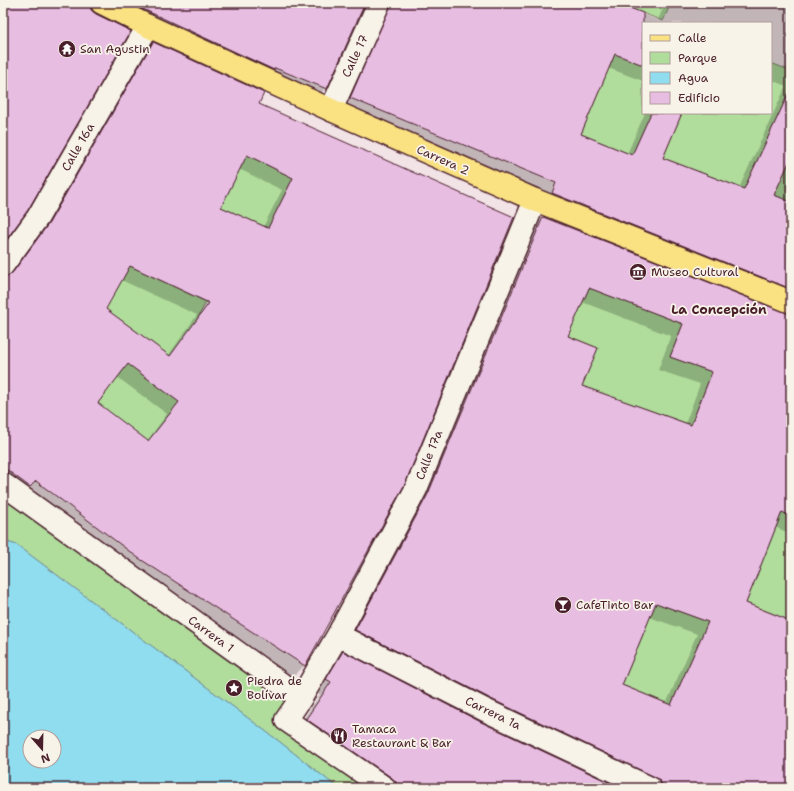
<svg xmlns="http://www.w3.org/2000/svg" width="794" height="791" viewBox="0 0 794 791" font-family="'Shantell Sans',sans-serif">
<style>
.green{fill:#b0dd9c;stroke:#7d7e64}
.water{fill:#8fddee;stroke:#7391a0;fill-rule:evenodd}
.shadow{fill:#0003;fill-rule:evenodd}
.building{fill:#e8bde2;stroke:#4a1f2b;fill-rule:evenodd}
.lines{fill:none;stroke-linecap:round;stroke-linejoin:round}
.minor-casing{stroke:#4a1f2b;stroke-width:25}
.major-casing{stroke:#4a1f2b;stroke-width:25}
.minor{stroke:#f7f3e8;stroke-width:22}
.major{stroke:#fae181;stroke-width:22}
.labels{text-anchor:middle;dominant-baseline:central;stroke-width:3.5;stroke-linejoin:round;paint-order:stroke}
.poi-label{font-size:12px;fill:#4a1f2b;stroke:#f7f3e8;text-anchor:start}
.street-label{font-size:12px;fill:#4a1f2b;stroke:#f7f3e8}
.neighbourhood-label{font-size:13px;font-weight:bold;fill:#4a1f2b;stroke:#f7f3e8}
</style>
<rect width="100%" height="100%" fill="#f2e3e6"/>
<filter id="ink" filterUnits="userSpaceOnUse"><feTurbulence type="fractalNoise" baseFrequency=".025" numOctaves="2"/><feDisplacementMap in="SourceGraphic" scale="8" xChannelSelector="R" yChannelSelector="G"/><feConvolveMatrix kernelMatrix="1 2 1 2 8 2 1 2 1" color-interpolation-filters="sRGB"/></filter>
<g filter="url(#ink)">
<path class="green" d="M617,3h54l-8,18z
M615,54l28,11v48h8l-19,42 -51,-21z
M771,63l20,8v17l-47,101 -81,-31 19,-45h89z
M247,155l46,23 -25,50 -47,-21z
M791,158v44l-17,-7z
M130,266l76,36 14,-27 16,42 -30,-15 -10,19 57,30 -72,-9 -11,14 -82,-60 28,-5z
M589,288l94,36 -13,33 42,15 -21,53 -109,-39 16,-38 -30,-12z
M128,364l51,38 -39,50 -42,-49z
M3,484l298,214 -15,22 99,68h-47l-58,-46 -263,-197 -14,-4z
M782,512l9,4v105l-45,-18z
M656,603l52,19 -37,83 -49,-20z"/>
<path class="water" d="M3,541l14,4 263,197 58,46h-335zM30,737h24v24h-24z"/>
<path class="shadow" d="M92,3h272l-38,85 -12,12z
M370,3h244l44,17 7,-17h126v309l-452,-202zM643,23h128v57l15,6 -47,102 -77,-30 19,-45h-36l-18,41 -48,-19 29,-67 35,13z
M153,43l105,62 255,113 -208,447 -12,12 -290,-189v-210h4l30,-41 104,-182zM239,169l43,21 -19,37 -43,-20zM121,280l76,35 -29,41 -64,-47zM117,377l50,37 -20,27 -51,-38z
M543,218l248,97v219l-16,-7 -30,77 46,17v167h-149l-298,-146 187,-412zM582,302l89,34 -13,34 42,14 -15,40 -104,-37 -15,-50zM649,617l48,17 -31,70 -45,-19z
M343,653l138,70 137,65h-240l-83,-57 25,-36 -5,-3 16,-27z"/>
<path class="building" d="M3,3h87l1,7 5,4 35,17 -103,179 -25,34z
M130,3h235l-38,86 -52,-21 -1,2z
M391,3h226l26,10v52l-28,-11 -34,80 51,21 19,-42h31l-19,45 81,31 47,-101v70l-17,37 17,7v87l-239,-96 4,-10 -206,-85z
M153,42l111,51 -5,11 255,113 -109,267 -100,182 -168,-109 -101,-76 -6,6 -27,-20v-190l5,-1 5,-4 36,-49zM247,155l46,23 -25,50 -47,-21zM130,266l79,37 -39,53 -64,-47zM128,364l51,38 -31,39 -50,-38z
M543,217l248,97v202l-9,-4 -36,91 45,18v167h-129l-2,-7 -5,-4 -162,-77 -138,-70 73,-136zM589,288l94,36 -13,33 42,15 -21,53 -109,-39 16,-38 -30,-12zM656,603l52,19 -37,83 -49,-20z
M343,651l138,71 140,66h-224l-1,-6 -4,-4 -86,-59 25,-37 -5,-3z"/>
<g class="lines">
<defs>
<path id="minor" d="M331,110l48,-107
M3,265l35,-48 110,-191
M3,484l298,214 -15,22 99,68
M338,635l149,76 163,77
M301,698l37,-63 78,-146 119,-289"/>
<path id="major" d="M102,3l46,23 183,84 204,90 256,102"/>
</defs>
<use href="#minor" class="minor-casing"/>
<use href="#major" class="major-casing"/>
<use href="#minor" class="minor"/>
<use href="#major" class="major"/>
</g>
</g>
<defs>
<symbol id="temple-disc" viewBox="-11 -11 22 22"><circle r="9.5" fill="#4a1f2b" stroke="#f7f3e8"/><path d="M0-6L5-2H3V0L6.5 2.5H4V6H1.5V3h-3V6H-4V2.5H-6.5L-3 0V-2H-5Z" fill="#fff"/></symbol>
<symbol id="museum-disc" viewBox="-11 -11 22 22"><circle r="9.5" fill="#4a1f2b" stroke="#f7f3e8"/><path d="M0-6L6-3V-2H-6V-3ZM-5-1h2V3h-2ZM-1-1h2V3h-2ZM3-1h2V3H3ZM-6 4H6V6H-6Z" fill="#fff"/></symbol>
<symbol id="bar-disc" viewBox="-11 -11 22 22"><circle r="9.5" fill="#4a1f2b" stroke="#f7f3e8"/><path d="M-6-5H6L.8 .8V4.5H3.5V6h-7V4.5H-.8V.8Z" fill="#fff"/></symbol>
<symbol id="sight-disc" viewBox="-11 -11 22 22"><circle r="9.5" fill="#4a1f2b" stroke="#f7f3e8"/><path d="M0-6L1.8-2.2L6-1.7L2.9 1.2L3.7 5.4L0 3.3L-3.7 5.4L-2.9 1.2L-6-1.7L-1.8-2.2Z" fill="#fff"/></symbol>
<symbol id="restaurant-disc" viewBox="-11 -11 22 22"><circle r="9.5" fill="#4a1f2b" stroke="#f7f3e8"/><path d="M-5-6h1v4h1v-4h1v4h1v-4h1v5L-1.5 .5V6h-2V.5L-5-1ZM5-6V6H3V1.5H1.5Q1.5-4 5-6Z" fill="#fff"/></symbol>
</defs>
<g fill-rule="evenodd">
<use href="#temple-disc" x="57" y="39" width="20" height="20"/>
<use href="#museum-disc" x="628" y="262" width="20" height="20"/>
<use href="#bar-disc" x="553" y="595" width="20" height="20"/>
<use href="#sight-disc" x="224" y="678" width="20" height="20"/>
<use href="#restaurant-disc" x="329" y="726" width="20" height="20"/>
</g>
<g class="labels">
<g class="poi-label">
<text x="80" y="49">San Agustin</text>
<text x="651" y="272">Museo Cultural</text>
<text x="576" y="605">CafeTinto Bar</text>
<text x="247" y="681">Piedra de<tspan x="247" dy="14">Bolívar</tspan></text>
<text x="352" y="729">Tamaca<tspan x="352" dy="14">Restaurant &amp; Bar</tspan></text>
</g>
<g class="street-label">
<text transform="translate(355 56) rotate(-65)">Calle 17</text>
<text transform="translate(78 147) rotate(-60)">Calle 16a</text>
<text transform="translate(443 160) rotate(24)">Carrera 2</text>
<text transform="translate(429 455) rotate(-68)">Calle 17a</text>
<text transform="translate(211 634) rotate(36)">Carrera 1</text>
<text transform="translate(493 713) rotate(26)">Carrera 1a</text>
</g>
<g class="neighbourhood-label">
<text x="719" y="309">La Concepción</text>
</g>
</g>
<rect width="794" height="791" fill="none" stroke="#f7f3e8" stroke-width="16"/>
<rect x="8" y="8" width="778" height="775" fill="none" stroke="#4a1f2b" stroke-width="1.5" filter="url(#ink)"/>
<rect x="642" y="22" width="130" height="92" fill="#f7f3e8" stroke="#b29e9c"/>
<rect x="650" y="35" width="20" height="6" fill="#fae181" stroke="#b29e9c"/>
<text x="678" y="42" font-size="12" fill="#4a1f2b">Calle</text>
<rect x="650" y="52" width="20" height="12" fill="#b0dd9c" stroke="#b29e9c"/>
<text x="678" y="62" font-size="12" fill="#4a1f2b">Parque</text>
<rect x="650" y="72" width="20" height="12" fill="#8fddee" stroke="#b29e9c"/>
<text x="678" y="82" font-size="12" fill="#4a1f2b">Agua</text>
<rect x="650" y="92" width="20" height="12" fill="#e8bde2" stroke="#b29e9c"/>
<text x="678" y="102" font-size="12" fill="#4a1f2b">Edificio</text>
<g transform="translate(42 749) rotate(160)"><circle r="19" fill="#f7f3e8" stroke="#b29e9c"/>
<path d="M0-3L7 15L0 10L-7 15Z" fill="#4a1f2b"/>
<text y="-6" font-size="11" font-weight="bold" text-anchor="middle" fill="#4a1f2b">N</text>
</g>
</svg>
